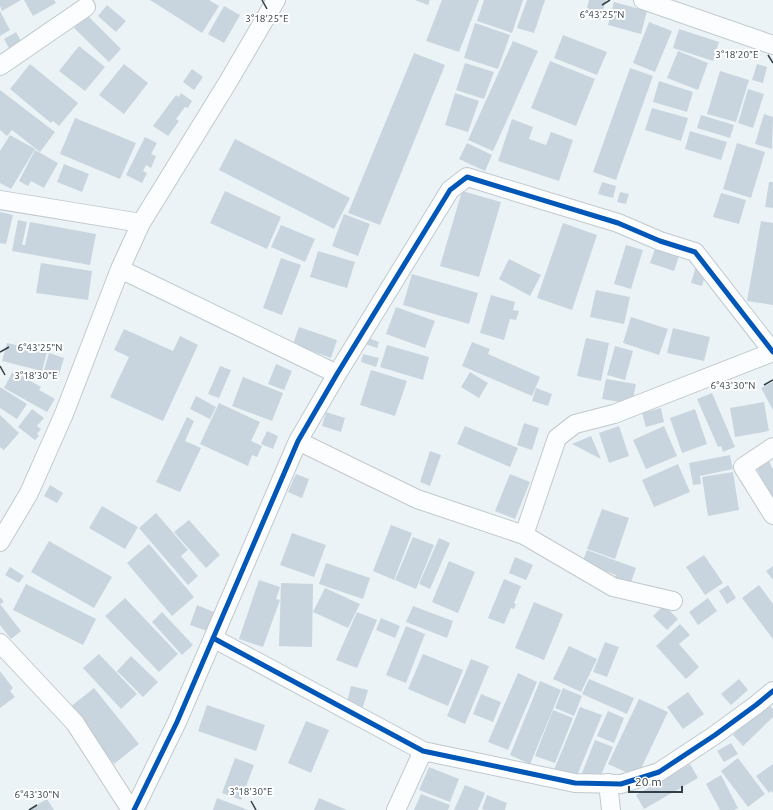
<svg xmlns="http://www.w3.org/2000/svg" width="773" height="810" viewBox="0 0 773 810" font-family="Ubuntu,sans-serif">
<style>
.building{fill:#c8d5df}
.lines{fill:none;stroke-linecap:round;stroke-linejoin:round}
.street-casing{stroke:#c0c9cd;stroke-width:20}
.street{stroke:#fcfdfe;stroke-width:18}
.cycleway-casing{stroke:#fff;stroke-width:8}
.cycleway{stroke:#0057b8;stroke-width:5}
.ticks{fill:none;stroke:#323f46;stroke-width:1.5}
.ticks-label{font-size:10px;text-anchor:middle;fill:#323f46;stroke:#fff;stroke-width:4;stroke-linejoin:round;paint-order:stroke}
</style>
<rect width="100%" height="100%" fill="#ebf3f6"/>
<path class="building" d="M0,0h21l-19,11 -2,-5z
M24,0h30l2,3 -23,13z
M150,0h59l10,6 -17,27z
M415,0h15l-2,5z
M442,0h37l-20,52 -33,-11z
M484,0h39l-11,33 -35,-12z
M527,0h18l-11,33 -17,-5z
M589,0h17l-6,20 -15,-4z
M614,2l33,9 -6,23 -33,-9z
M107,5l19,16 -10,11 -18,-16z
M224,6l16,9 -16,28 -16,-9z
M0,11l10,19 -10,6z
M87,15l34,34 -12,13 -35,-34z
M649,22l23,9 -17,41 -22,-9z
M475,23l35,12 -12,34 -34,-11z
M679,29l40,13 -6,19 -40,-13z
M16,32l7,13 -12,7 -7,-13z
M563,35l44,17 -10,23 -43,-17z
M513,41l25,10 -45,100 -25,-11z
M79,46l26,21 -20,24 -26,-20z
M678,51l30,12 -10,27 -31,-12z
M414,53l31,12 -65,160 -32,-12z
M550,61l45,18 -19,47 -45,-18z
M465,63l29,9 -10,27 -28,-9z
M30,64l48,39 -19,23 -6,-5 -2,2 -41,-34z
M124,64l24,19 -24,31 -25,-19z
M757,64l10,3 -4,16 -11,-3z
M630,68l23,8 -37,104 -23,-8z
M192,69l11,8 -9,13 -11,-8z
M720,71l29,9 -13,42 -29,-8z
M659,81l34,11 -6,20 -34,-10z
M748,89l16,5 -11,34 -15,-5z
M0,90l55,42 -15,20 -28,-22 -5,6 -7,-6z
M181,93l11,8 -4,7 -3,-1 -9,12 3,2 -11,15 -15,-10 23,-31 3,2z
M455,93l24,8 -11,31 -23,-7z
M652,108l36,10 -7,23 -36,-11z
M764,114l9,3 -1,32 -17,-5z
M701,115l33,10 -4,13 -33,-10z
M75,118l61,25 -16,36 -60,-25z
M512,119l21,8 -4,12 17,6 5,-13 22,8 -14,41 -61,-20z
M690,131l37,11 -6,18 -36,-11z
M10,135l25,14 -24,40 -11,-6v-32z
M145,137l12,6 -6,11 5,2 -5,12 -5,-3 -3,6 4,2 -5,10 -16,-8z
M235,139l115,59 -16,31 -115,-59z
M467,143l25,12 -7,16 -26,-12z
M737,143l28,9 -14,46 -28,-9z
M35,150l23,13 -14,25 -13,-7 -3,5 -9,-5z
M64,164l25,10 -7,18 -25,-10z
M602,182l14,4 -3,12 -15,-4z
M769,182h4v26l-8,-1z
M225,191l56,26 -14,32 -57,-26z
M462,191l39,11 -22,75 -39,-11z
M620,192l9,2 -3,10 -9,-2z
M721,193l25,7 -7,24 -26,-7z
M0,212l13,3 -7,29 -6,-1z
M344,214l26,10 -12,32 -26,-10z
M18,220l9,2 -5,23h3l5,-23 66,12 -6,31 -78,-14z
M761,221l12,2v82l-26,-4z
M563,223l34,12 -25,75 -35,-12z
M281,225l34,14 -10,23 -34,-15z
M657,243l24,7 -7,21 -24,-8z
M626,245l17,5 -12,39 -17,-5z
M318,251l37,11 -8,26 -37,-11z
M281,258l20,7 -19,50 -19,-7z
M509,259l32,16 -11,21 -31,-17z
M41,263l51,8 -4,29 -52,-7z
M696,266l11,3 -5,17 -11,-3z
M412,274l66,19 -9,31 -66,-19z
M596,290l34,7 -6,27 -34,-7z
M491,295l24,7 -2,8 6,1 -3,9 -6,-1 -6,21 -24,-7z
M396,307l39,14 -10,27 -39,-14z
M631,317l37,12 -9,26 -36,-12z
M299,327l38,13 -6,18 -38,-14z
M673,328l37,9 -6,24 -37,-8z
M124,329l49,22 7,-15 18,9 -35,76 -53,-24 19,-40 -15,-7z
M368,338l11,4 -2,6 -12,-4z
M586,338l23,5 -8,38 -24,-5z
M472,342l18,7 -2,5 52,23 -8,19 -70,-30z
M7,343l40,9 -5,19 -40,-10z
M387,345l42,12 -6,23 -43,-13z
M615,346l18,5 -8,29 -18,-5z
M49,353l15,5 -6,20 -15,-4z
M363,354l16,4 -3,9 -15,-5z
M276,364l16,7 -8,19 -16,-6z
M220,366l11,4 -12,28 -11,-4z
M371,370l36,11 -12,35 -35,-11z
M13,371l28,16 -2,3 16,9 -8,13 -43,-24z
M470,372l18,11 -9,15 -18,-11z
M243,377l40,16 -11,28 -40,-15z
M606,379l30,5 -4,20 -30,-5z
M773,382v28l-12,-22z
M0,387l27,17 -10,15 -17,-11z
M536,388l16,6 -4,12 -16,-5z
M712,393l23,54 -12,5 -2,-6 -3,1 -21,-48z
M196,396l20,11 -6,12 -20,-10z
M764,402l5,29 -34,6 -5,-29z
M219,403l41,19 -9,19 11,5 -5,11 -5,-2 -4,11 -48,-22z
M661,408l3,14 -18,5 -4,-14z
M32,409l12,9 -7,8 4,3 -4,5 2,2 -4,4 -17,-13z
M695,409l12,35 -25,9 -12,-35z
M326,412l19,6 -4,14 -19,-6z
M0,415l19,18 -15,17 -4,-3z
M187,417l7,4 -9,20 16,7 -21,44 -24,-10z
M524,423l15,5 -7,22 -15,-5z
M465,426l53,22 -8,19 -53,-23z
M619,426l10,30 -20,7 -10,-30z
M664,426l13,30 -31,13 -13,-29z
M267,431l11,5 -5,13 -12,-5z
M591,436l10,23 -29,-15z
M430,451l11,4 -11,31 -10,-4z
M730,455l3,14 -33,7 1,8 -8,1 -4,-22z
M769,461l3,7h1v39l-17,-41z
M678,464l12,28 -36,15 -12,-27z
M733,472l6,38 -31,6 -6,-39z
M296,474l13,5 -7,19 -14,-6z
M510,474l20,8 -15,37 -20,-8z
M50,485l13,8 -6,10 -13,-7z
M102,506l36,21 -13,22 -36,-21z
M602,509l27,9 -14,41 -28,-10z
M156,513l32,37 -7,6 17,20 -10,9 -49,-57z
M189,520l31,35 -14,13 -32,-36z
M391,525l21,8 -18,47 -21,-9z
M292,533l34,12 -12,32 -34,-12z
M413,537l21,8 -18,44 -21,-9z
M439,538l11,5 -20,46 -11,-5z
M49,541l63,36 -18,31 -63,-36z
M149,544l45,53 -22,19 -45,-53z
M587,550l49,18 -6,17 -16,-6 2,-4 -34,-12z
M704,555l19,28 -18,12 -19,-28z
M515,557l18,8 -7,15 -17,-7z
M449,561l26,11 -17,41 -26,-11z
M326,563l44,15 -7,21 -44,-15z
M773,566v14l-7,-9z
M10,567l14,9 -5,7 -14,-8z
M504,579l17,7 -7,17 2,1 -2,5 -3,-1 -7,16 -16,-6z
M259,580l21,7 -4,12 4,1 -17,47 -24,-8z
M281,583l32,1 -1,63 -33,-1z
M26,584l70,35 -13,26 -70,-35z
M728,585l8,13 -9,6 -8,-13z
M759,585l14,19v35l-31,-41z
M325,588l35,16 -12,24 -35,-16z
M0,597l4,5 -4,2 21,27 -10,8 -11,-14z
M125,598l53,56 -19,18 -54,-56z
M708,598l9,13 -19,14 -9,-13z
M534,602l29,12 -19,46 -29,-12z
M197,605l17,7 -7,19 -17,-6z
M664,605l14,14 -11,11 -14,-14z
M413,606l40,15 -6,17 -41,-16z
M162,612l31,33 -11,10 -30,-33z
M357,612l20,8 -20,48 -21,-8z
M381,618l19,8 -5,12 -19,-8z
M680,624l10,11 -11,9 20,23 -13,12 -30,-33z
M406,626l19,8 -19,49 -20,-8z
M605,642l14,5 -12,30 -14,-5z
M569,646l28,13 -16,33 -28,-13z
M99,654l38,40 -16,15 -38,-41z
M423,654l40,16 -15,36 -40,-17z
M131,656l27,26 -15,15 -26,-26z
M471,659l18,7 -24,58 -18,-8z
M0,671l13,17 -3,3 5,6 -15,11z
M518,673l19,9 -29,68 -20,-8z
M589,679l45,19 -7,16 -45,-20z
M739,679l9,11 -17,15 -10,-11z
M540,681l21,9 -31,74 -20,-9z
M351,686l17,4 -5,17 -16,-5z
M94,688l45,56 -25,20 -45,-56z
M563,688l19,8 -8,20 -19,-8z
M688,692l16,22 -21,15 -16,-22z
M481,694l20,8 -8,20 -20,-8z
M639,699l29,13 -31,65 -29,-13z
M767,703l6,6v8l-30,29 -10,-11z
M207,705l58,20 -9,26 -58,-20z
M580,707l22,8 -26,63 -22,-8z
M553,710l20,8 -18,45 -20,-7z
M608,711l16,7 -10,25 -17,-7z
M306,721l23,9 -18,43 -23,-10z
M595,740l18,7 -14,33 -17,-7z
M731,743l7,11 -14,8 -7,-11z
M235,758l19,7 -13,35 -19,-7z
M738,758l27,36 -17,13 -27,-36z
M690,764l8,14 -54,31 -8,-14z
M773,764v29l-2,-2 -2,2 -13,-17z
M429,767l30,12 -9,23 -31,-12z
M721,775l17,33 -4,2h-14l-14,-26z
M465,785l20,8 -7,17h-24z
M421,794l29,11 -2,5h-34z
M487,795l20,8 -2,7h-20l-3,-1z
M217,798l31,12h-35z
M319,798l28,12h-33z
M47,799l7,11h-26z"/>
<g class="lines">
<defs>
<path id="street" d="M643,0l130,45
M0,66l86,-59
M0,200l141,23
M120,269l217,105
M298,441l119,58 107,36 89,52 60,14
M773,447l-30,20 30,48
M524,535l33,-97 18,-14 39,-10 159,-62
M0,542l29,-49 35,-79 56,-145 21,-46 87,-141 48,-82
M213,638l210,113 152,32 46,1 38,-12 56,-37 41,-30 17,-14
M0,643l75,80 56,87
M608,783l3,27
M134,810l43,-88 121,-281 39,-67 113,-184 17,-13 151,46 42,18 35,11 78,100
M396,810l27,-59"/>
</defs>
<use href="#street" class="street-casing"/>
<use href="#street" class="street"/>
<defs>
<path id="cycleway" d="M213,638l210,113 152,32 46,1 38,-12 56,-37 41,-30 17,-14
M134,810l43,-88 121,-281 39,-67 113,-184 17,-13 151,46 42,18 35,11 78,100"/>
</defs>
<use href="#cycleway" class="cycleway-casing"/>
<use href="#cycleway" class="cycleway"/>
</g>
<path class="ticks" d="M262,0l5,9M602,5l8,-5M768,55l5,8M0,352l9,-5M0,366l5,9M764,385l9,-5M251,801l5,9M29,810l8,-5"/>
<g class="ticks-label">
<text x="602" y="18">6°43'25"N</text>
<text x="267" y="22">3°18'25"E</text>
<text x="737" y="58">3°18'20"E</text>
<text x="40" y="351">6°43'25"N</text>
<text x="36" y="379">3°18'30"E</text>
<text x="733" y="389">6°43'30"N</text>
<text x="251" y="795">3°18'30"E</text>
<text x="37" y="798">6°43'30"N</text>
</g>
<path d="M629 786v6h53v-6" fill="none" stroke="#323f46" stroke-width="2"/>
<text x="635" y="786" font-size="12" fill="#323f46" stroke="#ffffff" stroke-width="3" paint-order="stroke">20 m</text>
</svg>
